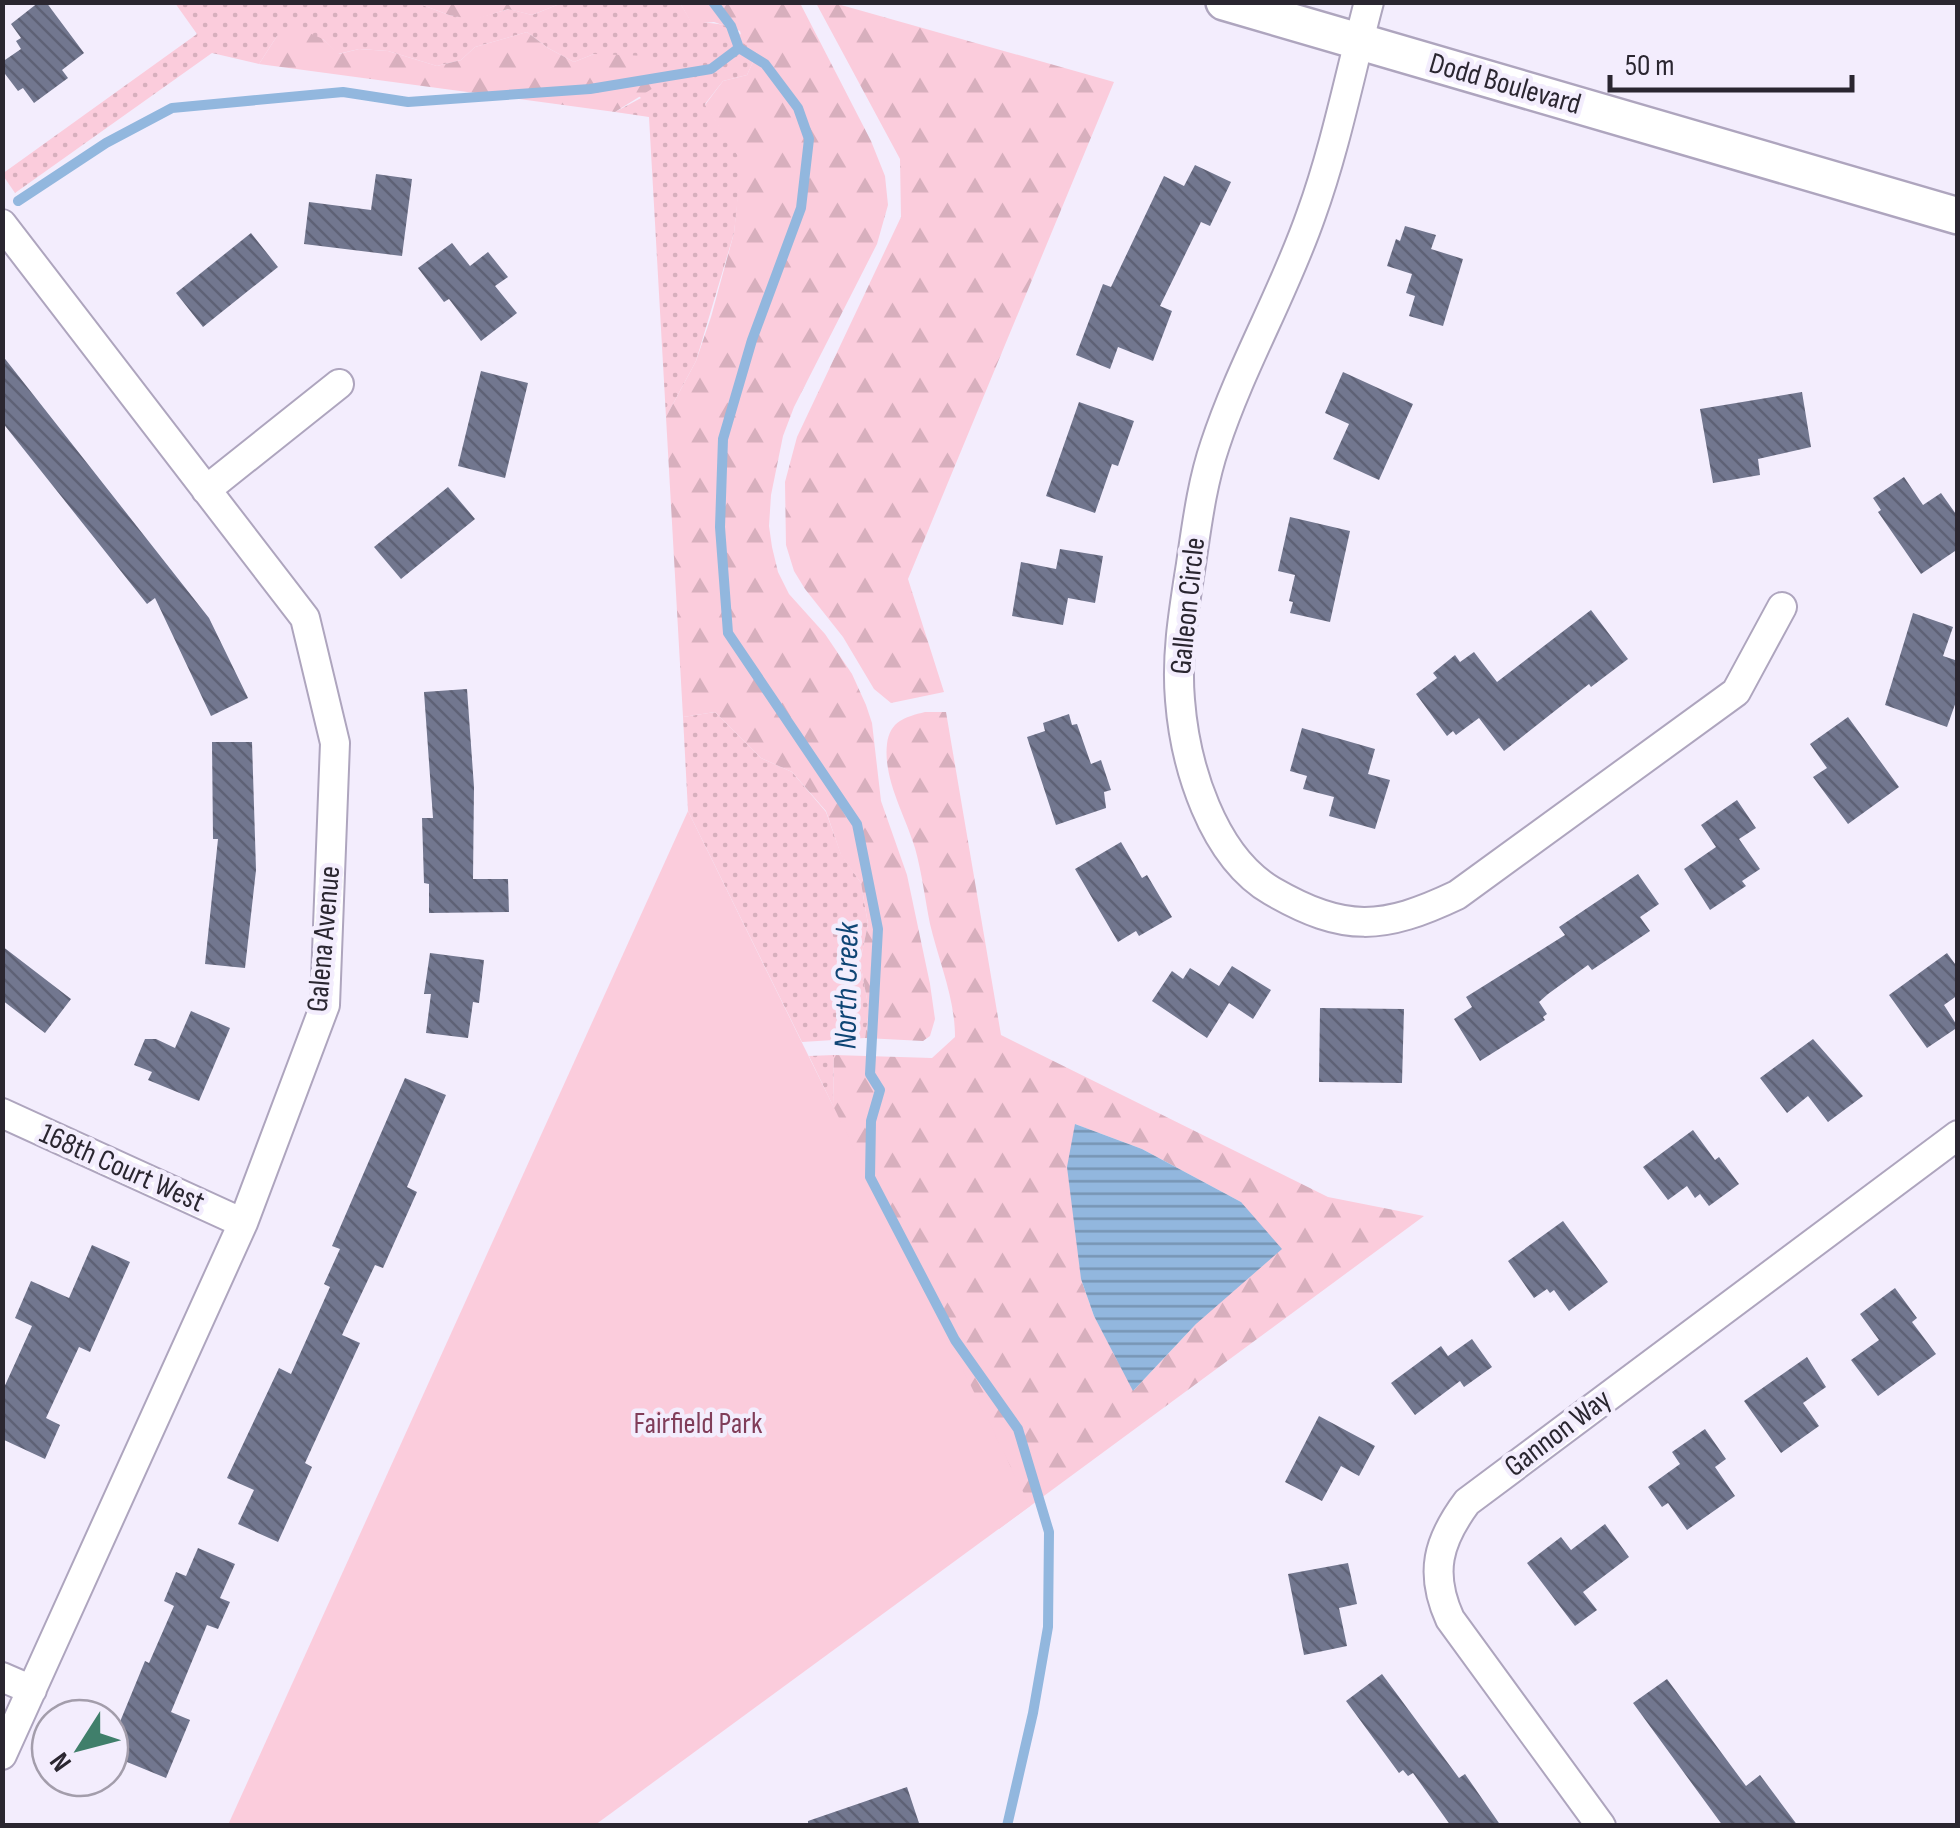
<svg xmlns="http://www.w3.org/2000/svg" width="1960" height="1828" viewBox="0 0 1960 1828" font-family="'Sofia Sans Condensed',sans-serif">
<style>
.grass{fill:url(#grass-dots)}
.forest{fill:url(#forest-firs);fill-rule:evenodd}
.park{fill:#fbccdc}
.water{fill:url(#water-rules)}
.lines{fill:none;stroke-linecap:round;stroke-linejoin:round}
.stream{stroke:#92b7de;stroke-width:10}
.building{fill:url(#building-back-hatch)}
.minor-casing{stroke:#aea5be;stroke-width:32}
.tertiary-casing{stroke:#aea5be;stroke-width:40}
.minor{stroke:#fff;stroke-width:28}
.tertiary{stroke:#fff;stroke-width:35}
.labels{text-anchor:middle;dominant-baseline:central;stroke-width:9;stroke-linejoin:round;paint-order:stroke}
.street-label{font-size:30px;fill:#2a2630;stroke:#f3edfd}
.park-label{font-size:30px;fill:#803d59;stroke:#f3edfd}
.water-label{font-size:32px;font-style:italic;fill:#0f4575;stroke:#f3edfd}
</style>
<defs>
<pattern id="grass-dots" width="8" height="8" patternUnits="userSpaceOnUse" patternTransform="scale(2.5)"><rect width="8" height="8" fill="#fbccdc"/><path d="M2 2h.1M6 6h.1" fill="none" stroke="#d7afbd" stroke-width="1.8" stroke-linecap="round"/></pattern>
<pattern id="forest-firs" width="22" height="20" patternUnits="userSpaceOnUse" patternTransform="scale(2.5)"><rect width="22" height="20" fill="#fbccdc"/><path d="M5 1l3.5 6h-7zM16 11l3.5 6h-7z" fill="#d7afbd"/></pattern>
<pattern id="water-rules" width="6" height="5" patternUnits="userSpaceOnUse" patternTransform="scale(2.5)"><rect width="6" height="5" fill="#92b7de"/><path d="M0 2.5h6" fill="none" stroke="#7795b4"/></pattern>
<pattern id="building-back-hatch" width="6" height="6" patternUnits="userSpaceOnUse" patternTransform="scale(2.5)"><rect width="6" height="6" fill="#72778f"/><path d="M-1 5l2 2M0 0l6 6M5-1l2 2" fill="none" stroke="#5e6175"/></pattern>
</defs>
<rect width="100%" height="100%" fill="#f3edfd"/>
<path class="grass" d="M175,3h242l32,12 25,4 35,-10 23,6 30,-12h118l12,20c34,-1 45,3 65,30l-10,22 -24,6 -18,23 37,57 -8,72 -38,128 -30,56 -17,-300 -34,-5 26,-14 -47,-44 -20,8 -26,-14 -21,-16 -52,15 -14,13 -24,6 -49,-15 -29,-2 -21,5 -15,-15 -46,-3 -18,28 -47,-11 -197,140 -13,-19 195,-140z
M715,712l46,46 31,14 34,40 15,42 20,29 7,41 -8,38 9,48 -4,28 -63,4 -114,-231 -5,-94z
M834,1055l-1,51 -24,-50z"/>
<path class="forest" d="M417,3l145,-1v1l-30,12 -24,-6 -34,11 -25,-5z
M680,3h120l71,138 14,35 3,29 -11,39 -83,163 -11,29 -12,59 -2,31 3,21 6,25 11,22 36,40 27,40 14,31 6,18 9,78 26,74 23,109 5,35 -5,17 -7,5 -58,-3 4,-28 -9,-48 8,-38 -7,-41 -20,-28 -15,-44 -34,-39 -31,-14 -46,-46 -32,5 -17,-300 30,-56 15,-44 23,-84 7,-72 -36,-56 18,-24 24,-6 10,-22 -14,-10 -3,-12 -26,-9 -22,2z
M816,3h18l280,79 -206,497 36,113 -53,11 -17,-14 -31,-52 -38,-48 -11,-18 -8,-26 -1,-63 12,-45 104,-220 -1,-58z
M298,28l25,11 16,15 20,-5 29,2 49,15 24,-6 14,-13 52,-15 21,16 26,14 20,-8 54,2 16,14 -6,15 -43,27 -356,-48 18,-28z
M925,712h21l55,323 327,162 96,19 -425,313 -166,-423 1,-51 98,3 23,-21c0,-39 -16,-75 -25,-113 -5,-25 -8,-51 -15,-76 -10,-33 -32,-69 -28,-104 3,-23 18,-27 38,-32zM1075,1124l67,25 99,53 -45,122 -62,66 -40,-74 -13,-37z"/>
<path class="park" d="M688,811l342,695 -435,319h-367z"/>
<path class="water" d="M1075,1124l67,25 99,53 41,47 -86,75 -63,67 -39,-75 -13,-37 -14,-112z"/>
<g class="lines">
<path class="stream" d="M713,2l18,24 8,22 26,16 33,44 11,31 -8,69 -49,132 -29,99 -3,88 8,106 129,191 21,105 -8,145 10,16 -9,31 -1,56 85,163 63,89 31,103 -1,95 -15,86 -26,113
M18,201l88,-58 66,-35 171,-16 65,10 182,-13 121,-20 28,-21"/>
</g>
<path class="building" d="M39,2h7l38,51 -22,17 6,8 -34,25 -11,-15 -5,3 -16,-21v-8l19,-13 -5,-8 5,-3 -10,-14z
M1195,165l36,17 -21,44 -9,-4 -41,84 12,5 -19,50 -35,-14 -8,22 -34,-14 27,-71 8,3 53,-111 20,10z
M376,174l36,5 -10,77 -98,-12 5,-42 62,8z
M1405,226l31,9 -5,14 32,10 -20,67 -34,-10 6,-20 -9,-3 6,-19 -25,-8 9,-27 4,2z
M251,233l27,34 -75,60 -27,-34z
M452,243l18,23 18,-14 20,25 -13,9 22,27 -36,28 -32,-42 -5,3 -26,-34z
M2,355l207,263 39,80 -37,18 -56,-118 -8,6 -145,-182z
M481,371l47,12 -23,95 -47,-12z
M1343,372l70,32 -34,76 -46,-21 16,-35 -24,-11z
M1802,392l9,55 -53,12 2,16 -47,8 -13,-74z
M1079,402l55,19 -16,45 -6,-2 -17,49 -49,-17z
M1904,477l19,28 18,-12 17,24v32l-37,25 -43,-62 3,-2 -8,-12z
M448,487l27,32 -74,60 -27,-32z
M1290,517l60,14 -20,91 -40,-9 3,-11 -4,-1 6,-26 -17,-4z
M1060,549l43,7 -8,47 -27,-5 -5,27 -51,-9 9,-54 35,7z
M1591,610l37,49 -37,28 -2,-3 -85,67 -25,-33 -23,17 -3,-4 -6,5 -31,-42 21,-16 -4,-5 22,-18 5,7 14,-10 23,30z
M1913,613l40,14 -10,29 15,5v35l-11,31 -62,-22z
M467,689l7,98 -1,92h35l1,33 -80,1v-29l-5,-1 -2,-65h11l-9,-126z
M1069,714l3,11 5,-1 14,40 10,-4 10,30 -7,2 2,16 -50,17 -29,-88 18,-6 -2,-8z
M1848,717l51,70 -51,37 -35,-47 14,-9 -17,-24z
M1302,728l73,21 -7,25 22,6 -15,49 -46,-13 5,-19 -31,-8 4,-13 -17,-5z
M212,742h40l4,128 -11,98 -40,-4 13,-125h-5z
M1737,800l19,28 -17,11 21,30 -18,12 4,5 -36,24 -26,-41 32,-22 -15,-22z
M1121,842l21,36 5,-3 25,42 -33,19 -3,-5 -18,11 -43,-73z
M1638,874l21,30 -19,13 10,14 -58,39 -4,-5 -40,29 -9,8 8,12 -4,3 2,3 -65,41 -26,-42 18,-12 -6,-10 99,-62 -6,-8z
M2,946l69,53 -26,34 -43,-33z
M430,953l54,7 -5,43 -6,-1 -5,36 -42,-5 5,-39h-7z
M1947,953l11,15v27l-14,10 14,22 -31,21 -38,-53z
M1232,966l39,24 -18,29 -24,-16 -22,35 -55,-37 20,-30 11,8 7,-11 29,18z
M1320,1008l84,1 -2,74 -83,-1z
M191,1011l39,17 -31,73 -51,-21 4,-8 -18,-7 11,-26h11l19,9z
M1813,1039l50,57 -35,26 -20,-26 -21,17 -27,-35z
M405,1078l41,17 -39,92 10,5 -34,76 -8,-3 -33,70 18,8 -55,120 7,4 -34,75 -40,-18 16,-34 -27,-12 52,-110 12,6 39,-87 -6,-3 16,-35 -8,-3z
M1693,1130l22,30 4,-3 20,27 -30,22 -9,-12 -5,4 -8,-12 -19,14 -25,-33z
M1563,1221l45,61 -39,29 -15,-21 -4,3 -3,-4 -13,9 -26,-37z
M92,1245l38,17 -40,90 -11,-5 -33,71 14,7 -15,34 -43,-20v-47l30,-66 -17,-8 16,-37 38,17z
M1895,1288l22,30 -5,4 24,32 -58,42 -27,-36 28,-20 -19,-26z
M1472,1339l20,28 -28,20 -4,-6 -45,34 -24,-32 50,-37 7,10z
M1807,1357l19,30 -23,16 16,23 -38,27 -37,-52z
M1319,1416l56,30 -16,30 -18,-10 -19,35 -37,-19z
M1705,1429l21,30 -11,8 20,29 -48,34 -19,-27 -6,4 -14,-20 32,-23 -8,-12z
M1605,1524l24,33 -46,35 14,18 -22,16 -48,-63 34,-26 10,13z
M198,1548l37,16 -15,34 10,4 -12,27 -11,-4 -36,87 19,8 -24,58 -56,-23v-9l35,-85 4,2 25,-57 -10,-5 12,-29 10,4z
M1348,1563l9,41 -18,4 8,38 -43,9 -16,-81z
M1382,1674l77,104 6,-4 36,52h-50l-38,-53 -5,3 -5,-6 -4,3 -53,-72z
M1667,1679l79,107 14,-11 38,51h-75l-90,-123z
M907,1787l13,39h-112v-5z"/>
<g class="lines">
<defs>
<path id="minor" d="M1369,2c-19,71 -33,144 -58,213 -27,78 -70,151 -96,230 -13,38 -18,79 -24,119 -7,45 -15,90 -11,136 5,65 32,156 92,191 73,42 111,39 185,4l279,-203 46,-85
M2,224l303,394 30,125 -10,262 -82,218 -241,532
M206,490l133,-106
M2,1113l241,110
M2,1677l30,13
M1601,1826l-151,-207c-21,-46 -12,-78 17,-117l491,-367"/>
<path id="tertiary" d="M1224,2l734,214"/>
</defs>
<use href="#minor" class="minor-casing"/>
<use href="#tertiary" class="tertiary-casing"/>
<use href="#minor" class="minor"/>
<use href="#tertiary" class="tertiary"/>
</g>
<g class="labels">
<g class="street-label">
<text transform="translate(1505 84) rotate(16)">Dodd Boulevard</text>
<text transform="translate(1188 606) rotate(-84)">Galleon Circle</text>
<text transform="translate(324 939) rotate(-85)">Galena Avenue</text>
<text transform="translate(122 1168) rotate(24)">168th Court West</text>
<text transform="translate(1558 1433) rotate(-37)">Gannon Way</text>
</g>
<g class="park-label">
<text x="698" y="1424">Fairfield Park</text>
</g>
<g class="water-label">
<text transform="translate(847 986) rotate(-89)">North Creek</text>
</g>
</g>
<rect width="1960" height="1828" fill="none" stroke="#2a2630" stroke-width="10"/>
<g transform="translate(80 1748) rotate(234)"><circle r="48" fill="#f3edfd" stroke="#a39dab" stroke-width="2.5"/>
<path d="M0-8L18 38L0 25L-18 38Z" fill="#407f6b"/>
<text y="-15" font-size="28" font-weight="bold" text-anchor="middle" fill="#2a2630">N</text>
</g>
<path d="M1610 75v15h242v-15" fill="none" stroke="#2a2630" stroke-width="5"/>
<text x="1625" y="75" font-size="30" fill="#2a2630" stroke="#f3edfd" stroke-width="8" paint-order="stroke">50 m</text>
</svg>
